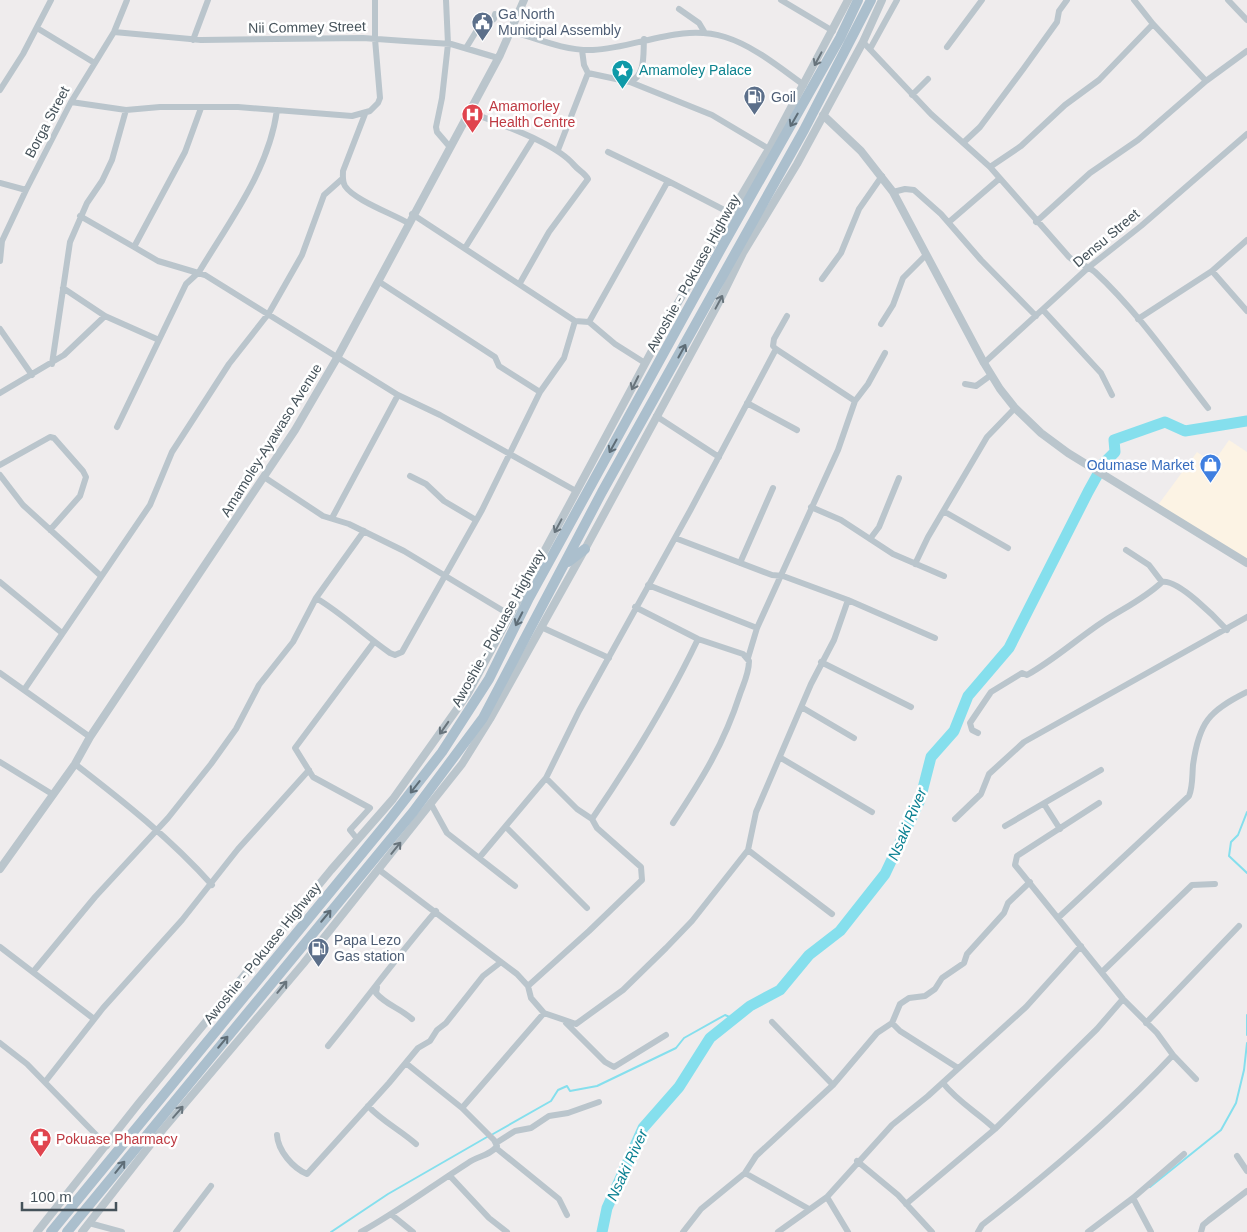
<svg xmlns="http://www.w3.org/2000/svg" width="1247" height="1232" viewBox="0 0 1247 1232" font-family="Arial,sans-serif">
<style>
.commercial{fill:#fcf3e4}
.lines{fill:none;stroke-linecap:round;stroke-linejoin:round}
.stream{stroke:#85dfed;stroke-width:2}
.river{stroke:#85dfed;stroke-width:11}
.minor{stroke:#bac5cc;stroke-width:6}
.tertiary{stroke:#bac5cc;stroke-width:8}
.primary{stroke:#abbfcd;stroke-width:10}
.oneway{stroke:#68747c}
.oneway2{stroke:#5e6d77}
.labels{text-anchor:middle;dominant-baseline:central;stroke-width:5;stroke-linejoin:round;paint-order:stroke}
.service-label{font-size:14px;fill:#4e5e75;stroke:#fff;text-anchor:start}
.street-label{font-size:14px;fill:#45525a;stroke:#fff}
.culture-label{font-size:14px;fill:#0d838f;stroke:#fff;text-anchor:start}
.health-label{font-size:14px;fill:#be3a42;stroke:#fff;text-anchor:start}
.shop-label{font-size:14px;fill:#366cbe;stroke:#fff;text-anchor:end}
.water-label{font-size:15px;font-style:italic;fill:#0a8092;stroke:#fff}
</style>
<rect width="100%" height="100%" fill="#efeced"/>
<path class="commercial" d="M1229,440l18,12v109l-89,-56 39,-53 16,11z"/>
<g class="lines">
<path class="stream" d="M1247,812l-9,23 -7,7 -2,14 18,17
M1247,1015v20
M493,1134l58,-33 7,-11 9,-4 3,5 27,-5 79,-38 8,-10 41,-23 9,4
M1150,1187l71,-57 15,-27 8,-33 3,-27
M331,1232l57,-38 99,-57"/>
<path class="river" d="M602,1232l5,-24 36,-80 36,-41 31,-49 40,-32 30,-16 29,-35 31,-24 45,-57 35,-74 11,-43 23,-26 14,-35 41,-48 79,-156 16,-29 11,-11 -1,-12 51,-18 20,9 62,-10"/>
<path class="minor" d="M446,0l2,44 -6,54 -6,29 1,5 12,14
M781,0l52,31
M1134,0l19,24 53,57
M1228,0l19,20
M679,9l20,14 6,10
M37,28l56,34
M511,31c27,8 54,20 82,19 44,-2 87,-27 132,-13 29,9 55,31 79,48
M114,32l87,8 162,-2 42,3 46,3 47,14
M193,40l15,-40
M863,42l68,72 59,53 79,90c8,7 18,8 26,15 43,40 77,90 113,136
M947,47l35,-47
M466,48l11,-18 17,-11 1,-5
M870,49l27,-49
M582,50l2,15 4,8 42,9c16,-7 13,-28 14,-43
M630,82l82,33 57,34
M0,90l23,-36 28,-54
M912,95l16,-16
M71,102l55,8 34,-3h78l114,9 18,-5 8,-8 2,-5 -5,-59v-39
M201,108l-16,44 -51,95 24,14 47,14 193,120 42,20 136,76
M468,111c30,13 87,31 106,54 4,5 11,8 14,14l-39,53 -29,51
M365,114l-22,57c0,5 -1,10 2,15 9,14 48,28 63,37
M963,143l17,-16 44,-59 33,-46 2,-11 8,-11
M558,150l30,-77
M608,152l60,29
M990,167l31,-21 44,-41 34,-25 54,-56
M0,183l26,7
M893,192l12,-3 9,1 27,24 40,46 55,56
M412,214l163,107 14,1 26,22 30,19
M80,216l54,31
M949,222l50,-43
M1036,222l54,-49 48,-33 68,-59 41,-30
M465,248l68,-109
M0,261l2,-20 24,-51 45,-88 43,-70 13,-32
M1212,271l35,40
M822,279l19,-26 18,-44 23,-33
M378,281l117,76 4,9 41,26
M63,288l42,28 54,24
M1043,310l58,63 11,22
M1138,319l74,-48 35,-31
M589,322l79,-141 62,32
M881,324l12,-19 10,-27 23,-23
M0,329l32,46
M776,349l79,52
M984,363l105,-96 52,-41 106,-92
M52,364l18,-122 17,-39 15,-22 10,-21 14,-50
M965,384l11,2 15,-11
M0,393l64,-38 41,-39
M747,403l50,27
M656,416l63,41
M117,427l69,-143 13,-12c30,-50 70,-102 78,-162
M0,465l50,-28 4,1 29,33 3,6 -6,19 -30,34
M0,475l23,30 78,71
M410,476l16,8 18,17 32,19
M264,477l59,39 26,8 55,27 106,64
M811,507l30,13 52,34 51,22
M945,512l63,36
M332,518l66,-123
M675,538l97,37 11,1 65,24 87,38
M870,539l9,-12 20,-49
M1126,550l23,15 13,17
M740,563l33,-75
M915,564l13,-27 59,-100 28,-29
M0,582l62,51
M648,585l109,43
M316,598c27,16 48,37 74,55l5,2 7,-3 80,-142 58,-118 24,-34 11,-37
M635,607l63,32 45,15 6,7c0,12 -5,22 -9,33 -16,50 -38,85 -67,129
M541,627l68,31
M748,658l9,-30 81,-178 17,-49 13,-17 17,-31
M821,662l90,45
M0,673l90,64
M24,690l126,-185 22,-53 57,-88 40,-51 33,-58 22,-60 18,-16
M803,708l51,30
M978,733l-6,-3 -2,-7 21,-31 31,-19 5,2c27,-15 51,-37 77,-54 20,-13 40,-22 58,-39 16,-3 54,36 65,48
M781,758l91,54
M0,762l52,32
M75,764c48,37 96,75 137,121
M1099,803l-82,53 -2,9 108,134 34,34 16,22 23,24
M431,804l16,29 68,53
M1044,804l16,25
M592,819c39,-57 76,-117 106,-180
M955,819l26,-25 8,-20 35,-32 223,-125
M1005,826l96,-56
M506,827l81,81
M358,840l-8,-10 20,-22 -57,-31 -18,-29 79,-106
M748,850l84,64
M479,858l67,-80 33,-67 112,-202 85,-160 -3,-3 1,-7 13,-23
M378,869l139,105 11,12 3,12 13,15 32,11 47,-34 43,-42 26,-27 56,-71 8,-38 55,-128 23,-44 14,-40
M1059,917l130,-121c4,-10 3,-20 4,-31 6,-43 16,-54 54,-73
M0,947l94,72
M1103,971l89,-86 23,-1
M33,972l62,-75 73,-79 43,-54 25,-35 23,-44 34,-43 23,-44 48,-67
M528,986l61,-55 53,-51 -1,-13 -44,-39 -5,-9 -15,-10 -31,-31
M377,987l-1,6c10,12 24,15 36,26
M772,1022l61,63
M566,1023l39,39 9,5 52,-32
M892,1023l8,8 58,37
M1146,1023l93,-97
M0,1043l27,21 80,82
M328,1046c37,-45 70,-91 108,-135
M45,1082l58,-74 79,-88 56,-71 71,-79
M943,1083c15,19 34,29 52,46
M368,1106c14,15 32,24 48,38
M462,1108l82,-95
M277,1135c1,16 16,33 30,39l82,-91 29,-35 12,-7 7,-11 9,-7 37,-47 18,-14
M496,1143l19,-12 16,-3 18,-12 19,-3 31,-11
M496,1148l63,51 8,16
M1237,1156l10,15
M857,1161l41,34 34,37
M745,1173l64,36
M450,1176l39,42 18,14
M827,1197l21,35
M1133,1198l18,34
M906,1204l89,-75 102,-100 26,-30
M392,1215l21,17
M89,1223l33,9
M176,1232l35,-46
M361,1232c38,-21 71,-46 107,-69 9,-7 22,-7 29,-17l-3,-6 -32,-32 -55,-44
M683,1232l18,-23 44,-36 11,-17 77,-71 44,-52 15,-10 8,-19 9,-6 16,-2 10,-7 7,-11 22,-15 3,-9 37,-41 4,-10 22,-21
M778,1232l49,-35 65,-72 36,-29 98,-89 55,-61
M978,1232l4,-7c67,-52 133,-108 191,-170
M1088,1232l45,-34 51,-44
M1201,1232l2,-7 6,-5 38,-29"/>
<path class="tertiary" d="M823,115l38,36 32,41 91,171 16,26 15,19 26,25 27,20 179,110
M0,869l75,-105 15,-27 205,-307 42,-72 163,-303 24,-55
M37,1232l102,-129 192,-233 62,-71 74,-104 209,-389 93,-157 79,-149
M82,1232l72,-92 149,-176 159,-200 28,-45 95,-170 134,-247 24,-49 54,-89 66,-122 19,-42"/>
<path class="primary" d="M568,562l17,-13
M51,1232l335,-408 56,-72 47,-73 40,-81 194,-353 117,-207 18,-38
M67,1232l346,-420 70,-94 119,-226 202,-362 67,-130"/>
</g>
<defs><path id="oneway-shaft" d="M-6 0H5M1.5-3L5.5 0L1.5 3" fill="none" stroke-width="1.6" stroke-linecap="round" stroke-linejoin="round" transform="scale(1.25)"/></defs>
<g class="oneway">
<use href="#oneway-shaft" transform="translate(818 59) rotate(118)"/>
<use href="#oneway-shaft" transform="translate(719 302) rotate(-62)"/>
<use href="#oneway-shaft" transform="translate(635 383) rotate(116)"/>
<use href="#oneway-shaft" transform="translate(558 526) rotate(118)"/>
<use href="#oneway-shaft" transform="translate(444 728) rotate(125)"/>
<use href="#oneway-shaft" transform="translate(396 848) rotate(-51)"/>
<use href="#oneway-shaft" transform="translate(282 987) rotate(-51)"/>
<use href="#oneway-shaft" transform="translate(178 1112) rotate(-49)"/>
</g>
<g class="oneway2">
<use href="#oneway-shaft" transform="translate(794 120) rotate(120)"/>
<use href="#oneway-shaft" transform="translate(682 351) rotate(-61)"/>
<use href="#oneway-shaft" transform="translate(613 446) rotate(119)"/>
<use href="#oneway-shaft" transform="translate(519 619) rotate(117)"/>
<use href="#oneway-shaft" transform="translate(415 787) rotate(128)"/>
<use href="#oneway-shaft" transform="translate(326 916) rotate(-50)"/>
<use href="#oneway-shaft" transform="translate(223 1042) rotate(-50)"/>
<use href="#oneway-shaft" transform="translate(120 1167) rotate(-51)"/>
</g>
<defs>
<symbol id="civic-pin" viewBox="-11 -11 22 30"><path d="M0 17L-7.5 6A9.5 9.5 0 1 1 7.5 6Z" fill="#5c6f8a" stroke="#fff"/><path d="M-.6-6.5H3V-4.5H.6V-3L4-1V1h2V6H-6V1h2V-1L-.6-3ZM-1.2 2.5V6h2.4V2.5Z" fill="#fff"/></symbol>
<symbol id="sight-pin" viewBox="-11 -11 22 30"><path d="M0 17L-7.5 6A9.5 9.5 0 1 1 7.5 6Z" fill="#0f9aa8" stroke="#fff"/><path d="M0-6L1.8-2.2L6-1.7L2.9 1.2L3.7 5.4L0 3.3L-3.7 5.4L-2.9 1.2L-6-1.7L-1.8-2.2Z" fill="#fff"/></symbol>
<symbol id="fuel-pin" viewBox="-11 -11 22 30"><path d="M0 17L-7.5 6A9.5 9.5 0 1 1 7.5 6Z" fill="#5c6f8a" stroke="#fff"/><path d="M-5.5-6h7V0h2V4h1.3V-2.5L3-4.5l.8-.8L6-3V5H2.5V1h-1V6h-7ZM-4.2-4.7v3.2H.2V-4.7Z" fill="#fff"/></symbol>
<symbol id="hospital-pin" viewBox="-11 -11 22 30"><path d="M0 17L-7.5 6A9.5 9.5 0 1 1 7.5 6Z" fill="#e0444e" stroke="#fff"/><path d="M-5-5h3v3.5h4V-5h3V5h-3V1.5h-4V5h-3Z" fill="#fff"/></symbol>
<symbol id="shop-pin" viewBox="-11 -11 22 30"><path d="M0 17L-7.5 6A9.5 9.5 0 1 1 7.5 6Z" fill="#3f7fe0" stroke="#fff"/><path d="M-5-2.5h2.3a2.7 3.5 0 0 1 5.4 0H5L5.5 6h-11ZM-1.5-2.5h3a1.5 2.3 0 0 0-3 0Z" fill="#fff"/></symbol>
<symbol id="pharmacy-pin" viewBox="-11 -11 22 30"><path d="M0 17L-7.5 6A9.5 9.5 0 1 1 7.5 6Z" fill="#e0444e" stroke="#fff"/><path d="M-2-6h4v4h4v4h-4v4h-4v-4h-4v-4h4Z" fill="#fff"/></symbol>
</defs>
<g fill-rule="evenodd">
<use href="#civic-pin" x="470" y="10" width="25" height="34"/>
<use href="#sight-pin" x="610" y="58" width="25" height="34"/>
<use href="#fuel-pin" x="742" y="84" width="25" height="34"/>
<use href="#hospital-pin" x="460" y="102" width="25" height="34"/>
<use href="#shop-pin" x="1198" y="452" width="25" height="34"/>
<use href="#fuel-pin" x="306" y="936" width="25" height="34"/>
<use href="#pharmacy-pin" x="28" y="1126" width="25" height="34"/>
</g>
<g class="labels">
<g class="service-label">
<text x="498" y="14">Ga North<tspan x="498" dy="16">Municipal Assembly</tspan></text>
<text x="771" y="97">Goil</text>
<text x="334" y="940">Papa Lezo<tspan x="334" dy="16">Gas station</tspan></text>
</g>
<g class="street-label">
<text transform="translate(307 27) rotate(-1)">Nii Commey Street</text>
<text transform="translate(47 122) rotate(-62)">Borga Street</text>
<text transform="translate(1106 238) rotate(-40)">Densu Street</text>
<text transform="translate(693 273) rotate(-61)">Awoshie - Pokuase Highway</text>
<text transform="translate(271 440) rotate(-58)">Amamoley-Ayawaso Avenue</text>
<text transform="translate(498 628) rotate(-61)">Awoshie - Pokuase Highway</text>
<text transform="translate(262 953) rotate(-51)">Awoshie - Pokuase Highway</text>
</g>
<g class="culture-label">
<text x="639" y="70">Amamoley Palace</text>
</g>
<g class="health-label">
<text x="489" y="106">Amamorley<tspan x="489" dy="16">Health Centre</tspan></text>
<text x="56" y="1139">Pokuase Pharmacy</text>
</g>
<g class="shop-label">
<text x="1194" y="465">Odumase Market</text>
</g>
<g class="water-label">
<text transform="translate(907 824) rotate(-67)">Nsaki River</text>
<text transform="translate(627 1165) rotate(-65)">Nsaki River</text>
</g>
</g>
<path d="M22 1202v8h94v-8" fill="none" stroke="#45525a" stroke-width="2.5"/>
<text x="30" y="1202" font-size="15" fill="#45525a" stroke="#ffffff" stroke-width="4" paint-order="stroke">100 m</text>
</svg>
